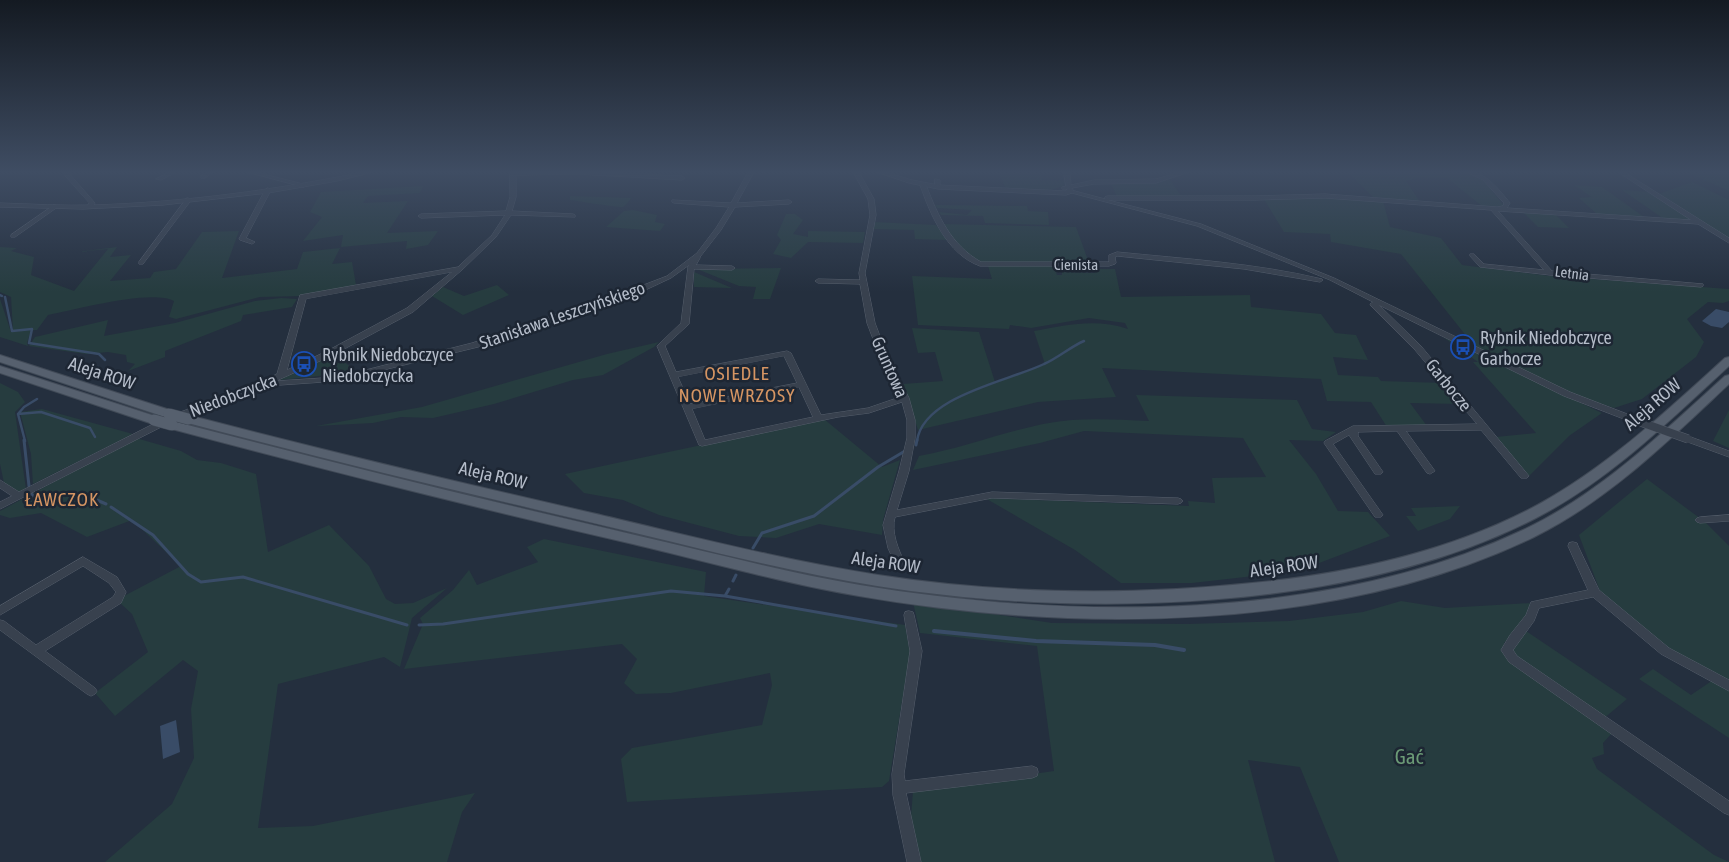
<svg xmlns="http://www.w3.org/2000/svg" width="1729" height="862" viewBox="0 0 1729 862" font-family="'Asap Condensed',sans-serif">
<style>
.green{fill:#263c3f}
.water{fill:#394c67}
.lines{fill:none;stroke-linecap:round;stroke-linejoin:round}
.stream-far2{stroke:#394c67;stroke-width:2.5}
.stream-far1{stroke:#394c67;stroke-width:3}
.stream{stroke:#394c67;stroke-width:4}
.minor-casing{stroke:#565f6c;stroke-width:1}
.tertiary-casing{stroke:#565f6c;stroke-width:1}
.primary-casing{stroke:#414a57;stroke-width:2}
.minor{fill:#38414e;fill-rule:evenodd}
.tertiary{fill:#38414e;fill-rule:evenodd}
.primary{fill:#56606e;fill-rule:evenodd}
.minor-bridge-casing{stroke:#565f6c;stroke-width:9;stroke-linecap:butt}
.primary-bridge-casing{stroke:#414a57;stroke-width:12;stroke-linecap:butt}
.minor-bridge{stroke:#38414e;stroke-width:8}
.primary-bridge{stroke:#56606e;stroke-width:11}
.labels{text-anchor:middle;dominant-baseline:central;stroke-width:5;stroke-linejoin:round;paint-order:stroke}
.far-street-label{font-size:15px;fill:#b4bcc9;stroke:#1d2633}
.street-label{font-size:18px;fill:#b4bcc9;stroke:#1d2633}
.poi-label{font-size:18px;fill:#b4bcc9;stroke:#1d2633;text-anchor:start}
.neighbourhood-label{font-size:19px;letter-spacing:1px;fill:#d59563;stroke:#1d2633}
.near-park-label{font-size:21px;fill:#6b9a76;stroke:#1d2633}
</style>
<rect width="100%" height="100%" fill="#242f3e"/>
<path class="green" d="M998,172h42l2,8 22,1 -1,5 -12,4 -45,-1z
M1342,172h126l15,8 21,26h-22l-35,-28 -26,-1 -15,4 14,21 -47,-5 -22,-22z
M1686,172h43v19z
M1170,180l12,17h-65l-6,-14z
M1692,182l37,18v40l-70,-46z
M1574,185l28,2 42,30 -47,-3 -18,-16 13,-1z
M423,186l-3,7 -52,3 -5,7 45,-2 -21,32 51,-2 -10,14 -22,4 1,-8 -66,6 2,-12 -40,6 19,-24 -12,-5 11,-20z
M1622,190l28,2 45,29 -31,-2z
M570,196l61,2c-2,3 -5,7 -8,9 -3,1 -45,-6 -53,-7z
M1327,197l56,4 7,26 51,11 21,27 88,11 179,13v12l-6,2 -15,-1 -21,17 17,23 -8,15 -54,42 -28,9 -42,-14 -97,-47 -74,-93 -70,-12 -1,-8 -46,-2 -20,-33z
M935,205l92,1 1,5 20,1 1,13 -64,-2 -2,-7 -42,-1 -2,-3 28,3 5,-5 -35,-2z
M633,210l24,5 -2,7 10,2 -5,7 -54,-4 18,-16z
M1524,213l31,1 14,14 -31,-1z
M786,214h9l8,6 -10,14 15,3v-6l57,1 -2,11 -55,-1 -17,16 -18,-4 8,-14 -4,-5z
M874,222l62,3 12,15 -33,-1 -1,-9 -42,-1z
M940,224l136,3 13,36 -104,1c-19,-5 -33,-26 -45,-40z
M239,231l-17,47 75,-9 6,-17 37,-4 -8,16 20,-2 4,23 -53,11 -43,1 -84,22 -7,-2 5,-16c-24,-12 -98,9 -126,14l-11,15 -24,1 -2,-34 -11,-5v-45l17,1 -6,3 23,6 -3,18 43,16 34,-42 -31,3 40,-5 -7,10 21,-2 -21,26 40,-3 4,-6 22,-3 26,-37z
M1046,265l8,2 3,8h5v-3l32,1 5,-4h16l6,28 129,-2 1,12 70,7 14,19 21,2 12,25 -35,-3 5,18 40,2 3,4 62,2 17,21 -50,-1 17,23 -40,1 -16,-25 -44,-1 -6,-22 -219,-11 14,29 -78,5 -120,28 -15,-46 40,-3 -8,-29 -17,1 -6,-25 67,4 16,50 50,-18 -11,-33c32,-6 62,-13 94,-2l-3,-6 -36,-5 -58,10 -21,-3 -1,4 -91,-4 -6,-49 80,3 -4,-13z
M781,268l-11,31h-17l3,-12 -17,-1 -42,-17z
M694,272l38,16 -38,-1z
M497,285l12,10 -46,20 -31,-19 11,-9 21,9z
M281,298l16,1 -5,8 -49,8 -2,6 -76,30v6l-37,14 7,-7 -8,-2 -1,-7 -18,-3 -22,2 -57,-8 6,-9 73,-17 -4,16 71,-13 80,-22z
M0,299l11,33 20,-2 -4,13 1,3 -28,-9z
M1443,337l159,76 -33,23 -40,40 -33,-39 40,-4 -63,-71h5z
M659,342l-5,5 -51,28 -30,5 -79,24 -61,14 -32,-1 -28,6 -57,3 106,-19 185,-53z
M334,354l23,18 -77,8 6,-4z
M0,383l18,9 7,10 -10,10 11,77 -8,3 -14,-9 -4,-19z
M1136,395l161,5 15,29 24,3 -13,9 -34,-1 27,34 22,37 30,1 22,24 -76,29 -51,10 -71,8h-71l-46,-33 -90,-52 204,8 -1,-5 27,2 -3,-25 54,-1 -23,-39 -159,-7 -44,12 -127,27 6,-14c44,-8 86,-25 130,-33 33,-6 67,-3 100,-2z
M42,409l91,25 -100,50 -2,-30 -11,-42z
M1729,410v38l-16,-7z
M824,419l58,48 18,-7 -17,60 -1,15 -63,-11 -43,14 -37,-2 -80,-21 -36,-15 -39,-7 -19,-19z
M136,438l45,13 16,9 24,3 35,11 12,78 61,-27 40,41 17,33 9,5 18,-1 34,-15 -35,30 -12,49 -16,-10 -106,27 -20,144 55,-2 162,-33 -13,19 -15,50h-342l67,-58 22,-46 -3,-49 7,-38 -15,-11 -68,56 -20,-23 53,-41 -16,-38 -13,-12 5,-6 57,-30 -49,-46 -45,17 -46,-24 -31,5 -10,-3v-4z
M1647,479l58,43 24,24v134l-59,-31 -70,-58 -21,-56z
M1460,506l-10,13 -32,12 -12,-15h10l-5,-8z
M544,539l162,33 -2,24 201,29 5,28 -21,128 -7,6 -255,15 -6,-43 11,-11 130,-23 10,-40 -2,-12 -99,20 -35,1 -12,-11 13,-24 -15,-15 -218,25 19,-45 -3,-6 33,-28 16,-20 8,15 61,-23 -11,-15z
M1401,601l44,7 86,-5 -7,18 -20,22v8l109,81 -10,11 1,11 -12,4 5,11 117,86 15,7h-390l-39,-95 -52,-7 27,102h-354l-10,-45 2,-26 141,-20 -17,-125 -117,-13 -7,-31 139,21 136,1 101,-3 74,-9z
M1526,631l101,68 -24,20 -84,-59 -9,-10z
M1653,669l38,26 22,-15 16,8v50l-90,-59z"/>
<path class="water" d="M1716,309l13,3v10l-7,6 -11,-2 -9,-5z
M176,720l4,32 -17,7 -3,-33z"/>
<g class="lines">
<path class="stream-far2" d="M0,295l2,1
M5,297l7,34 20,-2 -3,14 70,11 6,6
M89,372l9,-5
M18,414l23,-2 49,16 5,9
M25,441l-7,-27 6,-7 13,-8
M917,441c6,-45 92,-60 127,-77 14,-6 26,-17 40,-23"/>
<path class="stream-far1" d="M24,440l5,46
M916,445l1,-5
M30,492l3,4 50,-2 23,10
M111,507l42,28 35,39 13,8 42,-5 164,48
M753,548l9,-15 52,-17 64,-49 27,-16
M733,581l3,-6
M725,596l4,-7
M419,625l24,-1 228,-33 54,5 171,30"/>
<path class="stream" d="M934,631l102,10 119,4 29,5"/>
<defs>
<path id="minor" d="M62,172h6l26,30 1,1 -3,5h-4l-1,-1 2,-4z
M170,172h6l-15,8 -5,-1z
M207,172h6l-8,6h-4v-2z
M247,172h8l52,13 -3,2z
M510,172h90l82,4 3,2 -3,2 -103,-6 -63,1v22l-4,14 61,3 2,1v2l-64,-2 -15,22 -33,32 -50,43 -80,43 -57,26 62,-4 134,-34 161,-54 34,-13 30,-23 19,-25 13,-21 -55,-4 -2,-1v-2l59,3 17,-31h6l-17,31 52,-3 3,2 -3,2 -54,3 -14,23 -21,27v1l-4,7 36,1 3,2 -3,2 -38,-1 -5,55 -24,22 11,26 111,-21 4,2 30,62 47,-7 32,-11 -19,-37 -14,-37 -7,-39 -42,-1 -3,-2 3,-2 42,1 -1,-7 11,-58 -2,-16 -15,-27h6l15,27 2,16 -11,58 10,50 14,37 20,38 6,22v18l-6,33 -12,39 95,-18 186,6 3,1 2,2 -2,2 -3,1 -186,-6 -97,19c-4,15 3,32 10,46l-1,3 -4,1 -4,-1 -8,-18 -5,-23 16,-54 8,-33v-18l-5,-18 -33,11 -31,4 -136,29 -3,-1 -42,-99 24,-23 7,-56 1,-2 -18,13 -32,15 -161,54 -140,34 -72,5 -93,35 -173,88v-7l12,-6 -12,-8v-8l19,12 148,-75 91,-34 19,-9 23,-79 158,-28 34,-32 13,-20 -84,3 -3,-2 3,-2 85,-3 4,-14zM452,272l-45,36 -80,43 -40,19 19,-71zM784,356l13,27 -107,21 -12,-27zM799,387l14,30 -108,23 -13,-31z
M1064,172h6l1,15 -5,-1z
M1467,172c18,-2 32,18 43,31l-3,5 184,12 -73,-48h6l105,66v5l-31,-19 -200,-13 54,60 151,13v2l-2,1 -151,-12 -70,-8 -10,-11v-2h4l10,10 60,6 -53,-60 -166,-12 -70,2h-147l93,24 133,54 236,114 65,25 1,2 -4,3 -3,-1 -65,-25 -185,-91 42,41 108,130 -2,2h-6l-40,-48 -75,1 29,40 -5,3 -3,-1 -30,-42 -39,1v4l25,36 -2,2h-6l-26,-39 -16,9 50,71 -2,2h-6l-51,-74 1,-2 28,-15 124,-2 -62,-74 -44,-44 -1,-2 3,-2 -43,-22 -133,-54 -129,-34 3,-2 34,9v-2l2,-1h148l70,-2 172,13 6,-1 1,-3 -21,-23z
M935,179l5,1v8l-5,-1z
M923,183l3,2c12,31 25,60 55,77h128v-7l8,-3c69,7 138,11 205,27l1,1 -3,2 -76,-13 -127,-13 -2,1 1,6 -1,1 -6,2h-129c-33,-12 -49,-50 -60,-81z
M268,188l3,2 -25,48 9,4 -3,2 -12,-4 -1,-1 26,-49z
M187,198l5,1 -49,65h-4v-2z
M54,205l5,1 -44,31h-4v-2z
M1688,436l41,15v6l-44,-16 -1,-2z
M1729,515v6l-29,2 -3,-1 -2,-2 2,-2 3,-1z
M1573,542l4,1 1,3 21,44 70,58 60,32v11l-68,-37 -68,-57 -54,11 -5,13 -21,29 4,6 212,145v14l-5,-2 -215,-151 -8,-12 9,-15 16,-20 5,-13 57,-12 -20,-44 1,-3z
M83,557l34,20 9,15 -5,11 -76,48 50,37 2,3 -2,3 -4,2 -4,-2 -87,-64v-10l4,1 32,24 77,-48 3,-5 -7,-9 -26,-17 -83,49v-9z
M909,611l4,1 1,3 8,36 -18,123 1,7 127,-15 5,2 1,4 -1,4 -5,2 -126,15 15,69h-14l-14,-67 -1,-21 18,-123 -6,-36 1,-3z"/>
<path id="tertiary" d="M363,172h10l-36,9 -69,12 -105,12 -80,4 -83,-2v-4c32,1 63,3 95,2 90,-3 180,-15 268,-33z
M877,172h8l27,8 26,5 128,6 1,-2h-5v-2l32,-7 62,-1 25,-7h8l-33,11 -62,1 -22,4 1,2 -1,3 -6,2 -128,-6 -29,-6z"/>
<path id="primary" d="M0,355l173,56 2,3 -2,3h-8l-165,-55z
M1729,357v9c-60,55 -119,114 -193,152 -184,95 -457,100 -659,68 -100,-16 -197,-43 -296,-66 -133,-31 -265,-63 -397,-98l-2,-3 6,-4c134,35 269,67 404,98 95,22 189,47 286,62 124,19 249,21 374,8 93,-9 189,-29 274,-72 75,-38 137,-97 199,-153z
M0,366l158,51 2,3 -2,3h-8l-150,-50z
M1729,375v9c-60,56 -120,116 -195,153 -199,96 -461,96 -675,59 -76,-13 -150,-34 -226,-52 -156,-36 -311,-75 -465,-116l-2,-3 6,-4c154,40 308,78 463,114 75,17 149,37 225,50 210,35 467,37 663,-55 77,-36 140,-98 202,-154z"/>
</defs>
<use href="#minor" class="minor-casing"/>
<use href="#tertiary" class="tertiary-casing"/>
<use href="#primary" class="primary-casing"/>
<use href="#minor" class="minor"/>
<use href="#tertiary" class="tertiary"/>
<use href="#primary" class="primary"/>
<defs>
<path id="minor-bridge" d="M1632,419l56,20"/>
<path id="primary-bridge" d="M169,414l19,5
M154,420l18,5"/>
</defs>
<use href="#minor-bridge" class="minor-bridge-casing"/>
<use href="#primary-bridge" class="primary-bridge-casing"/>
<use href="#minor-bridge" class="minor-bridge"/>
<use href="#primary-bridge" class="primary-bridge"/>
</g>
<linearGradient id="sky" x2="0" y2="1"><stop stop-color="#141a22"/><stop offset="0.59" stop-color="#3f4d63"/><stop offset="1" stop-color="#3f4d63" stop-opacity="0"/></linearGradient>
<rect width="1729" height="292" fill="url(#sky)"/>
<defs>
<symbol id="bus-ring" viewBox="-11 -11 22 22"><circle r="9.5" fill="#1d2633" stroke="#1a4fb4" stroke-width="1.5"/><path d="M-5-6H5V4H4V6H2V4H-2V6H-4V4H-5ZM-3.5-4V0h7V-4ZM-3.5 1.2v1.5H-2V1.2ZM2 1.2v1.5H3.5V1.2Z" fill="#1a4fb4"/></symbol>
</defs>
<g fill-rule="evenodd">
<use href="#bus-ring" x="1449" y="333" width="28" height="28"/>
<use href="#bus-ring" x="290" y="350" width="28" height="28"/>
</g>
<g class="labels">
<g class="far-street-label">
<text x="1076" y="264">Cienista</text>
<text transform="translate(1572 273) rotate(7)">Letnia</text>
</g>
<g class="street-label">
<text transform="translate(562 315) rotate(-19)">Stanisława Leszczyńskiego</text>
<text transform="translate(890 367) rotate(66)">Gruntowa</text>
<text transform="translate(102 373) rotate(18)">Aleja ROW</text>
<text transform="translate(1449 385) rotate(51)">Garbocze</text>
<text transform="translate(233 395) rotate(-21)">Niedobczycka</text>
<text transform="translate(1652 404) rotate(-41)">Aleja ROW</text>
<text transform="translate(493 475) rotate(13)">Aleja ROW</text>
<text transform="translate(886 562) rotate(8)">Aleja ROW</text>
<text transform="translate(1284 566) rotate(-8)">Aleja ROW</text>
</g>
<g class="poi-label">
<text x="1480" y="337">Rybnik Niedobczyce<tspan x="1480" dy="21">Garbocze</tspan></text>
<text x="322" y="354">Rybnik Niedobczyce<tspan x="322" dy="21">Niedobczycka</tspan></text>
</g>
<g class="neighbourhood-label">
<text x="737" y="373">OSIEDLE<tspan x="737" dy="22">NOWE WRZOSY</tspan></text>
<text x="62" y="499">ŁAWCZOK</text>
</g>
<g class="near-park-label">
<text x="1409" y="756">Gać</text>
</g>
</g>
</svg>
